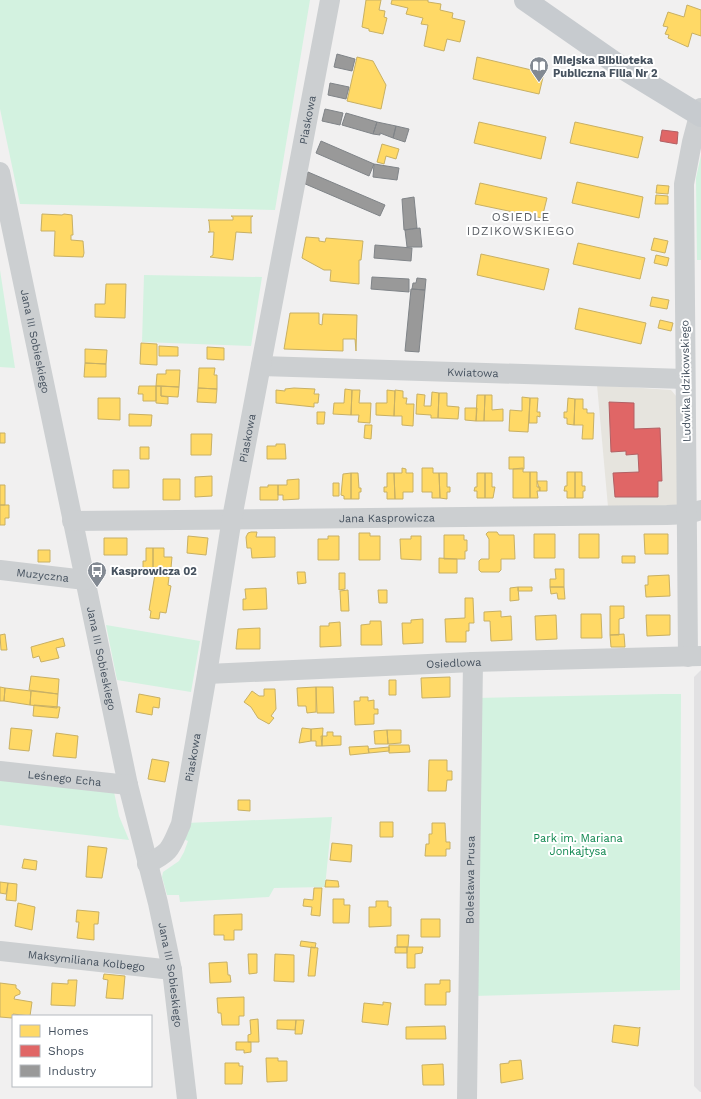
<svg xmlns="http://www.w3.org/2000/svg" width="701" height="1099" viewBox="0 0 701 1099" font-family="'Work Sans',sans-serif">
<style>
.commercial{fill:#e6e4de}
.education{fill:#e2e1e3}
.green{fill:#d3f2e0}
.homes{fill:#ffd966;stroke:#c8b064}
.shops{fill:#e06666;stroke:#b26064}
.industry{fill:#999;stroke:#808488}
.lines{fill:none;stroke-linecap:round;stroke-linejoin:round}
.minor{stroke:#cccfd1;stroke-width:20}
.major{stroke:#c7cbcf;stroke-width:22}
.labels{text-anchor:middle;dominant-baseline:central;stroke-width:4;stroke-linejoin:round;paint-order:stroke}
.poi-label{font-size:11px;font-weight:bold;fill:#46525f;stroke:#fff;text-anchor:start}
.street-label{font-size:11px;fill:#46525f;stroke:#fff}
.park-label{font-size:11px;fill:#0f874f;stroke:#fff}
.neighbourhood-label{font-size:12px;letter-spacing:1px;fill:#5b5f65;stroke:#fff}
</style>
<rect width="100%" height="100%" fill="#f1f0f0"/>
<path class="commercial" d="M597,385l74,5 5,6 4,9 2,102h-74z"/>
<path class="education" d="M701,670v422h-1l-6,-6v-409z"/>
<path class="green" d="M0,0h310l-35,210 -255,-6 -20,-95z
M701,155v105h-4l-1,-82z
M0,270l15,98 -15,-1z
M144,275l118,2 -11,69 -109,-4z
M106,625l94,16 -9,51 -74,-12z
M662,694h19l-1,296 -206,6 2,-298z
M0,774l113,13 6,29 10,24 -129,-15z
M332,817l-7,70 -51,1 -5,9 -89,5 -1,-7h-12l-5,-18 1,-5 16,-11 5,-9 4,-11 -5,-2 3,-16z"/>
<path class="homes" d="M366,0h15l-2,10 6,1 -1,6 3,1 -4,16 -14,-3v-2l-7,-2z
M392,0h36v2l13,2 -1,6 13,3 -1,5 13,3 -5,21 -13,-3 -3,12 -20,-5 4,-21 -7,-1 2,-6 -17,-4 2,-6 -17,-4z
M687,5l14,5v26l-9,-3 -4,14 -20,-9 1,-3 -4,-1 3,-7 -5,-1 5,-14 16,5z
M357,57l16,4 13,24 -5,24 -34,-8z
M477,57l67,16 -5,21 -66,-15z
M479,122l67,15 -5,22 -67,-16z
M575,122l68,15 -5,21 -68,-15z
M382,144l17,5 -3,10 -10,-3 -2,8 -7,-2z
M577,182l66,15 -4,21 -67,-15z
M480,183l67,15 -5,20 -67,-14z
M657,185l12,1 -1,8 -12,-1z
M656,195l12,1v8h-13z
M42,214l20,1 2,-1 8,1 1,20h-2v5l12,1 1,12 -1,4 -29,-1 1,-25h-14z
M231,216h22l-2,1v15l1,1 -16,-1 -3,28 -23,-3 3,-2 1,-23h-6h2l-1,-11 -1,-1h25v-3z
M306,237l13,1v3l6,1 1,-4 37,3 -2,19h-2v24l-29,-3 1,-11h-7l-22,-12z
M654,238l14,3 -3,12 -14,-3z
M578,243l67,15 -5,21 -67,-15z
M481,254l68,15 -5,21 -67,-15z
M656,255l13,3 -2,8 -13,-3z
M106,284h20l-1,34 -30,-1v-13h10z
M652,297l17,3 -2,9 -17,-3z
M579,308l67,15 -5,21 -66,-15z
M290,313h29v11l3,1 1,-11 34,1 -1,36 -1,-12h-12v12l-59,-2z
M660,320l13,3 -2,8 -13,-3z
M141,343l16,1v21l-17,-1z
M159,346l19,1v9h-19z
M207,347l17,1v12l-17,-1z
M85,349l22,1 -1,14 -21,-1z
M85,363l21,1v13h-22z
M199,368h16l-1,7h3v14l-19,-1z
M166,370h14l-1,17 -23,-1 1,-12h9z
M139,386h17v15h-13v-7h-5z
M156,386h5v10l7,1v7l-12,-1z
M161,386l18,1 -1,10 -17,-1z
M198,388l19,1 -1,14 -19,-1z
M294,388l21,1 -1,5h5l-1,9h-4v4l-38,-4v-13l9,1v-2z
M345,389l7,1 -1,25 -18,-1 1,-11h10z
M352,390h8l-1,13h12l-1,20 -12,-1 1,-7h-8z
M387,390l8,1 -1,25 -18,-1v-12h11z
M395,390l8,1v7h4l-1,6h8l-1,22 -11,-1v-9h-8z
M432,392l7,1 -1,25h-7v-3l-15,-1 1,-20 8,1 -1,11h7z
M439,393h8v13l12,1 -1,12 -20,-1z
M477,395h8l-1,26h-8z
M485,395h7v15l11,-1v12h-19z
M522,397l8,1 -2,34 -19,-1 1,-21 12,1z
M98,398h22v22l-22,-1z
M530,398h8l-1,14h3v5l-3,-1v7h-8z
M568,398l7,1 -1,26 -7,-1v-6h-3v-6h3z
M575,399h8v10h4v4h7l-1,26h-11l1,-14h-9z
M465,408h12l-1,13 -11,-1z
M317,412h8l-1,12h-7z
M129,414l23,1 -1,11h-22z
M365,425h7l-1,14 -7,-1z
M0,433h5v10h-5z
M191,434h21l-1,21h-20z
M276,444h9l1,15h-19v-13h9z
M140,447h9v12h-9z
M509,457h15v12h-15z
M402,468l4,1v4h7v19h-10v7h-8l-1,-26h8z
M422,468h11v5h6l1,25h-8v-6h-10z
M523,468v4h7v26h-17v-29z
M113,470h16v18h-16z
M530,472h7v15h3v4h-3l1,7h-8z
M567,472h8v26h-8v-7h-3l1,-5h2z
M575,472h7v14h3v5h-2v7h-8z
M351,473h7l1,15h2v4h-2v7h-8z
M351,473v26h-7v-3l-3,-1 2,-21z
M387,473h7l1,26h-8v-7h-3v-5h3z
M439,473h8v14h3v5h-3v7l-7,-1z
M477,473h8v25h-8v-7h-3l1,-4h2z
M485,473h7v14h3l-2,11h-8z
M212,476v20l-17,1v-20z
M163,479h17v21h-17z
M299,479v20l-16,1v-5h-5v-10h9v-5z
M537,481h10v10h-7z
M333,483h6v13h-6z
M0,485h5v20h-5z
M268,485h10v15h-18v-13h8z
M0,505h9v13h-4v7h-5z
M251,532h6l-1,5h19v20l-23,1 -1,-10h-4l-1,-11 2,-4z
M488,532h9l2,3h15l1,24h-14v11l-2,2h-18l-2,-2v-9l2,-2h8v-20l-3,-5z
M359,533h11v3h10v24h-21z
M534,534h21v24h-21z
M579,534h20v24h-20z
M644,534h24v20h-23z
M444,535h20v5h3v11h-2v8h-21z
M188,536l20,2 -2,17 -19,-2z
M328,536h11v24h-21v-21h10z
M411,536h10v24l-20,-1 -1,-20h11z
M104,538h23v17h-23z
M146,548h7v20h-10v-7h3z
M153,548h11v9h8l-1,11h-18z
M38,550h12v12h-12z
M622,556h13v7h-13z
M439,558l18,1v14h-18z
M555,569h9v18h-14v-8h6z
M297,572h8l1,11 -8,1z
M339,573h6v16l-6,1z
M155,574l14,3 -1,8 3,1 -5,27 -6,-1 -1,7 -9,-1 1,-7 -2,-1z
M669,575l1,21 -24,1 -1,-12h3v-9z
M518,587l1,13 -9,1v-13z
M518,587h14v4h-14z
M550,587h14l1,12h-7l-1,-6 -6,1z
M266,588l1,21 -24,1v-11h3l-1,-10z
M348,590l1,21h-8l-1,-20z
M378,590h9v13h-8z
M465,598h8l1,25h-5v8h-3v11h-20l-1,-23 20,-1z
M610,606h14v12l-5,1v16h-9z
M501,611v6l10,-1 1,24 -21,1 -1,-20h-6v-9z
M581,614h20l1,24h-21z
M556,615l1,24 -21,1 -1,-24z
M646,615h24v20l-23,1z
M423,619v24l-20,1 -1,-21h9v-3z
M370,621h11l1,24h-21v-20l9,-1z
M340,622l1,24 -21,1v-21h9v-3z
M260,628v21h-24l2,-20z
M5,634l2,16h-6l-1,-15z
M624,634l1,13h-14l-1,-12z
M63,638l2,8 -9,2 3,10 -18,4 -2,-6 -6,2 -2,-11z
M31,676l28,3 -1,15 -29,-4z
M450,677v20l-28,1 -1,-20z
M389,680h7v15h-7z
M0,687l5,1 -1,13h-4z
M316,687v25l-9,1 -1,-7h-8l-1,-18z
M316,687h17l1,26h-17z
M5,688l26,3 -1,14 -26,-4z
M264,689h11l1,20 -5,7 3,2 -5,6 -11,-6 -7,-11 -7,-5 8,-11 7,5h5z
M31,691l27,3 -1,14 -27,-3z
M139,694l21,4 -1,10 -6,-1 -1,8 -16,-3z
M360,697h8v4l6,-1v9h4v5h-4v10l-19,1 -1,-24h6z
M34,705l26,2 -2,11 -25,-2z
M11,728l21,2 -3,21 -20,-2z
M302,728l9,1v12l-12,2z
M323,728l-1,18h-6v-5h-5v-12z
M387,730h14v13l-13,1z
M387,730l1,14h-13l-1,-13z
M327,732h6v4h8v9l-19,1 -1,-10h6z
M56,733l22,3 -2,22 -23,-2z
M389,745h20l1,7 -21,1z
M368,746l1,7 -19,2 -1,-8z
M389,747v4l-20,2 -1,-4z
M152,759l17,3 -4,20 -17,-3z
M429,760h18v11h5v9h-5l-1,11h-18z
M238,800h12v11l-12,-1z
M380,822h13v15h-13z
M432,823h13l1,19h4v7h-4v7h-21l1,-12h3v-10h3z
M332,843l20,2 -1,17 -21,-2z
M88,846l19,2 -5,30 -16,-1z
M24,859l13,2 -1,9 -14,-2z
M326,880l12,1 1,6h-14z
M0,882l8,1 -2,11 -6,-1z
M8,883l9,1 -1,17 -10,-1z
M314,888h8l-2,28 -9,-1 1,-8 -9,-1 1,-7 9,1z
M333,899h11v6h6l-1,18h-16z
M376,901h12v6h3v19l-22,1v-20h7z
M18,903l17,4 -3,23 -17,-4z
M77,910l22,2 -1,12h-4v16l-17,-2 2,-16h-3z
M242,914v16h-8v10h-10v-5h-10v-20z
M421,919h19v18h-19z
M397,935h12l-1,12h-11z
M301,941l15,2 -1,5 -15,-2z
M311,947l7,1 -3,28h-7z
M395,947h12v6h-12z
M407,947h16l-1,6 -7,1v14h-8z
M248,954h9v19l-8,1z
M275,954l19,1v27l-20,-1z
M227,962l1,13h2l1,7 -21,1 -1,-20z
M104,974l21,2 -2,23 -17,-1 2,-18 -5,-1z
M68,980h9l-2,26 -24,-1 1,-22 16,1z
M440,980h10v12h-4v13h-21v-21h15z
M0,983l16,2v3l4,3v3l-5,2 -1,3 18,3 -2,14 -17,-2 -1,4 -12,-1z
M244,997v19h-5v9h-17l-1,-12h-3l-1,-15z
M383,1002l8,1 -3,22 -26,-3 2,-19 19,2z
M258,1019l1,23h-11v-7l3,-1 -1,-14z
M277,1020h19l-1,10 -18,-1z
M296,1020h8l-2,14h-7z
M614,1025l25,3 1,-1 -2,19 -26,-4z
M445,1026l1,13h-40v-12z
M236,1042h15v10l-7,1v-3h-8z
M266,1058h12v3h9v20l-20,1z
M521,1060l2,19 -22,4 -1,-19 9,-1v-2z
M225,1063h14v3h4l-1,18h-17z
M443,1064l1,21h-21l-1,-20z"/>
<path class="shops" d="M662,130l16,2 -1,12 -17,-3z
M609,402l25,1v26l26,-1 2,53h-4v16h-43l-2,-24 26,-1 -1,-18 -12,1v-4l-15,1z"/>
<path class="industry" d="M337,54l18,5 -3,12 -18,-4z
M330,83l19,4 -3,12 -18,-4z
M325,109l18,4 -3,12 -18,-4z
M346,113l31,9 -4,12 -31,-9z
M377,122l19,4 -3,12 -13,-5v2l-7,-1z
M396,126l13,3 -4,13 -12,-4z
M321,141l53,23 -5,12 -53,-23z
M374,164l25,4 -2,12 -24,-3z
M308,172l77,33 -5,11 -77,-33z
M414,197l3,31 -13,2 -2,-31z
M420,228l2,19h-15l-2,-17z
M375,245l37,3 -1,13 -37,-3z
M372,277l37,2v13l-38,-3z
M417,278l9,1 -1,11 -13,-1 1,-6h3z
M411,289l14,1 -6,62 -14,-1z"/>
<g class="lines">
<g class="minor">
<path id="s1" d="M0,172l128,613 30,118 14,67 15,129"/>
<path id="s2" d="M261,366l424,13"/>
<path id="s3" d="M72,521l595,-6 21,-1 13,-4"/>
<path id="s4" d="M0,570l85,10"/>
<path d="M688,657l-4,-473 8,-42 9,-34"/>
<path id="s5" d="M207,674l266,-12 228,-6"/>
<path id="s6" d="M0,771l128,14"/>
<path id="s7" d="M147,864c25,-13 23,-15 34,-40l26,-150 25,-156 98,-518"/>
<path id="s8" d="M0,951l172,19"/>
<path id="s9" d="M467,1099l6,-437"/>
</g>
<path class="major" d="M525,0l99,69 77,47"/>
</g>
<defs>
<symbol id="library-pin" viewBox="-11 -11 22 30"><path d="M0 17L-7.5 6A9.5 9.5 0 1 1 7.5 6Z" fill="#828992" stroke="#fff"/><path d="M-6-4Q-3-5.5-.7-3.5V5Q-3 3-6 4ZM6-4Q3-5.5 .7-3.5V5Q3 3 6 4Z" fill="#fff"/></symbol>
<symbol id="bus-pin" viewBox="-11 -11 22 30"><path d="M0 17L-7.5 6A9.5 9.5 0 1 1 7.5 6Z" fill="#828992" stroke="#fff"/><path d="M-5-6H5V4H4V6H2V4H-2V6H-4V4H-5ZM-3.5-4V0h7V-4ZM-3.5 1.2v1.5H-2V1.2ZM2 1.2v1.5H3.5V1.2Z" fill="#fff"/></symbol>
</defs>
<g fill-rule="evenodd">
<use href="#library-pin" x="528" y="55" width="22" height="30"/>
<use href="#bus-pin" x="86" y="560" width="22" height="30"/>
</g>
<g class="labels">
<g class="poi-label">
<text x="553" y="60">Miejska Biblioteka<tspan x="553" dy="13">Publiczna Filia Nr 2</tspan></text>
<text x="111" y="571">Kasprowicza 02</text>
</g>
<g class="street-label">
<text stroke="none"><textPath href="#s7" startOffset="770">Piaskowa</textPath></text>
<text stroke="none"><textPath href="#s1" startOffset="173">Jana III Sobieskiego</textPath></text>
<text stroke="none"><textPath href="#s2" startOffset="212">Kwiatowa</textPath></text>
<text transform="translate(686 381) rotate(-91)">Ludwika Idzikowskiego</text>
<text stroke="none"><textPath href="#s7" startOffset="446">Piaskowa</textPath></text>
<text stroke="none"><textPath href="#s3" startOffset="315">Jana Kasprowicza</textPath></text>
<text stroke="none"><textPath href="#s4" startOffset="43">Muzyczna</textPath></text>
<text stroke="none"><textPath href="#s1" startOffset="497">Jana III Sobieskiego</textPath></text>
<text stroke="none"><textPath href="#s5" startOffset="247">Osiedlowa</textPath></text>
<text stroke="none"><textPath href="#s7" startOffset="122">Piaskowa</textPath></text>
<text stroke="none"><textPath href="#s6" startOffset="65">Leśnego Echa</textPath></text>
<text stroke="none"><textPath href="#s9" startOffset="219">Bolesława Prusa</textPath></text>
<text stroke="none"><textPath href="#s8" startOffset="87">Maksymiliana Kolbego</textPath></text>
<text stroke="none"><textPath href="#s1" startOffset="821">Jana III Sobieskiego</textPath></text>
</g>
<g class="park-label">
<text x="578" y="838">Park im. Mariana<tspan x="578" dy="13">Jonkajtysa</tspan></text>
</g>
<g class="neighbourhood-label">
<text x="521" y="217">OSIEDLE<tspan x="521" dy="14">IDZIKOWSKIEGO</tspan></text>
</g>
</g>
<rect x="12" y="1015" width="140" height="72" fill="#ffffff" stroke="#b5babf"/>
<rect x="20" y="1025" width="20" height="12" fill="#ffd966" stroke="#b5babf"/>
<text x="48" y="1035" font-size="12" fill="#46525f">Homes</text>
<rect x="20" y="1045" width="20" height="12" fill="#e06666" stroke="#b5babf"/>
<text x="48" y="1055" font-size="12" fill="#46525f">Shops</text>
<rect x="20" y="1065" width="20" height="12" fill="#999999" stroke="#b5babf"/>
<text x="48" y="1075" font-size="12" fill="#46525f">Industry</text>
</svg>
